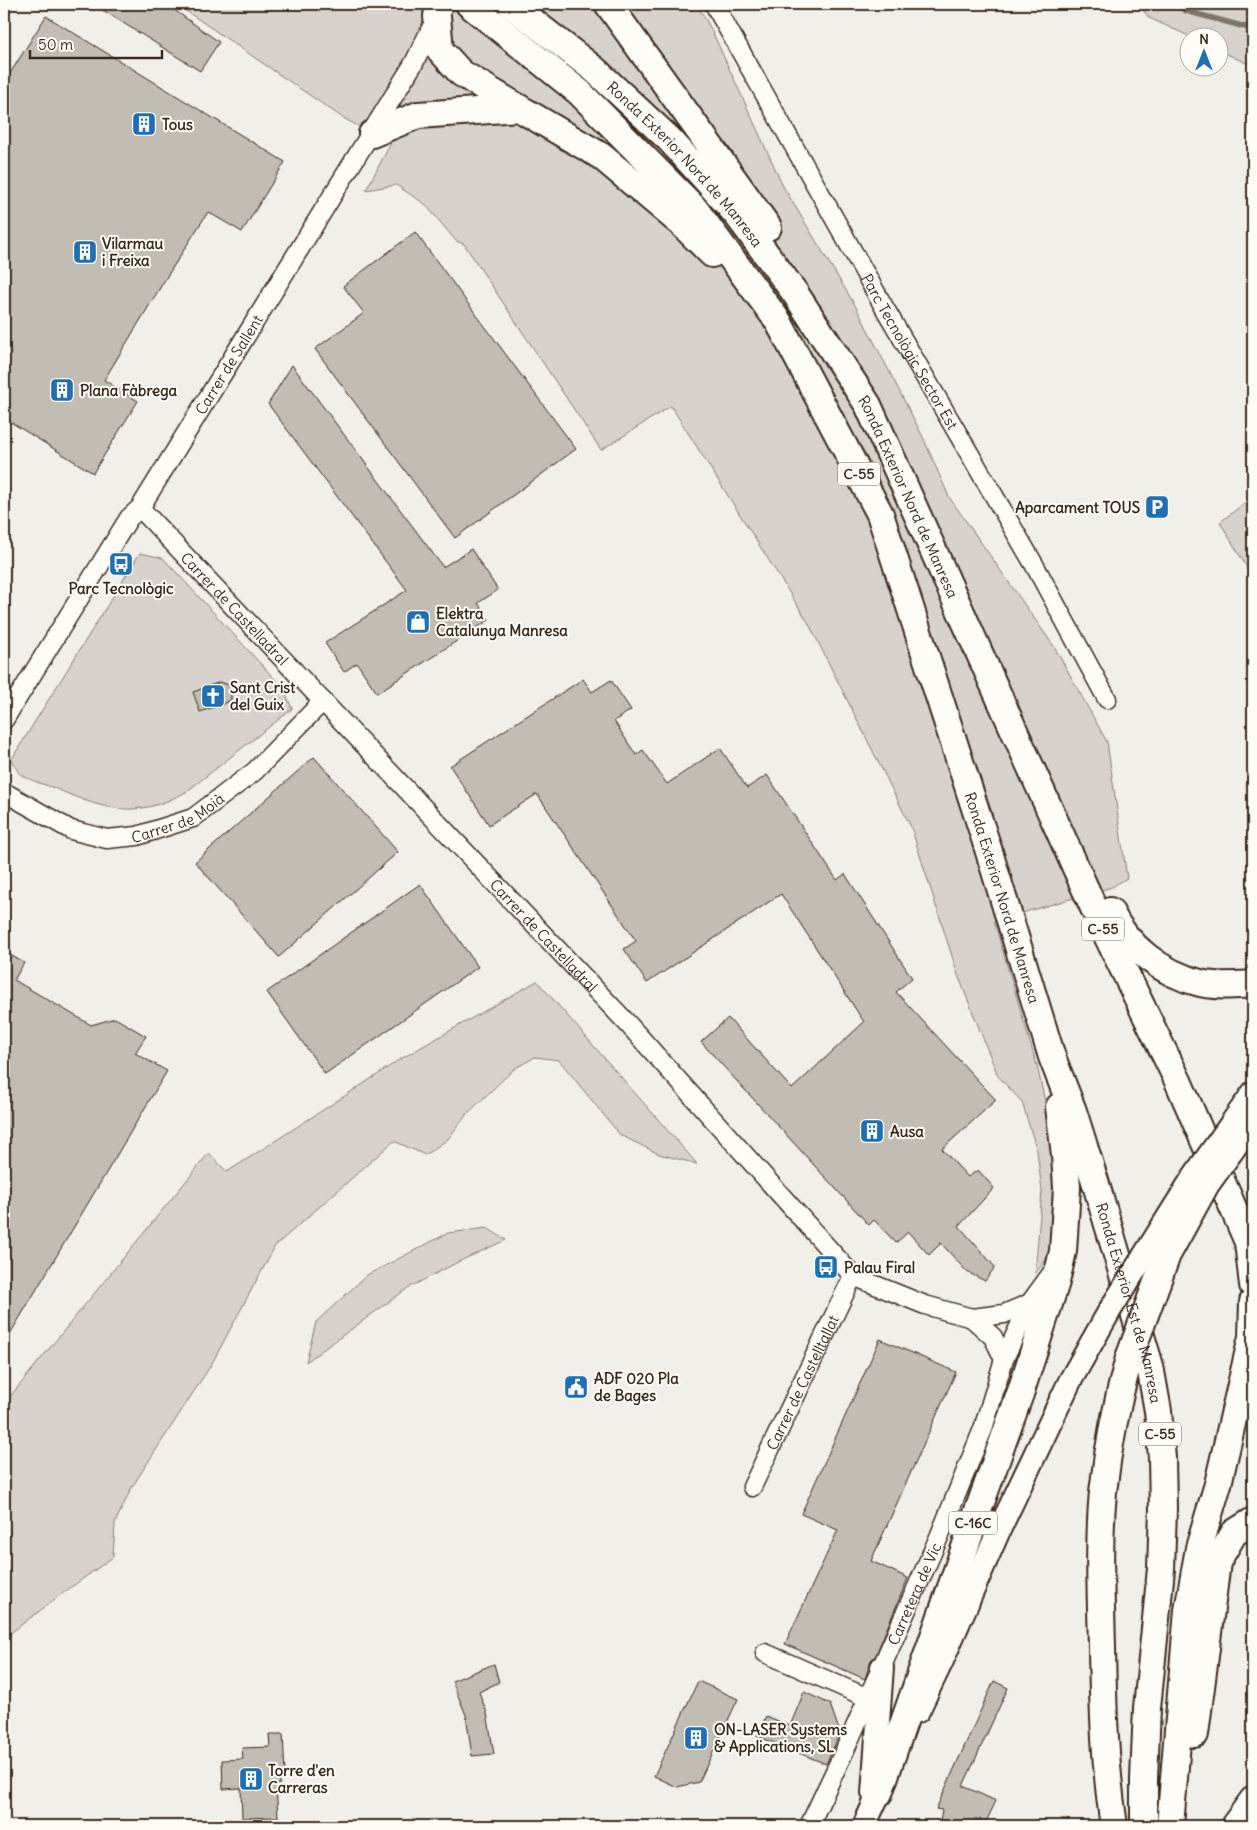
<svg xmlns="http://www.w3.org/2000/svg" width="1257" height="1830" viewBox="0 0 1257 1830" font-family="Delius,sans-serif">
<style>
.green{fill:#d7d2cc;stroke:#897e75}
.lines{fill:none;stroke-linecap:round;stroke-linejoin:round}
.stream{stroke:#80746b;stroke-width:5.5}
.building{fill:#c1bcb4;stroke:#3b2a1e}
.minor-casing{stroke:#3b2a1e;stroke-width:21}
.major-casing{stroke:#3b2a1e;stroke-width:26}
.highway-casing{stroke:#3b2a1e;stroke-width:30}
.minor{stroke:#fdfcf7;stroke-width:18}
.major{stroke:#fdfcf7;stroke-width:22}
.highway{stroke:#fdfcf7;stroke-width:26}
.major-bridge-casing{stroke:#3b2a1e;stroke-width:26;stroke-linecap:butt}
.highway-bridge-casing{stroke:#3b2a1e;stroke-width:30;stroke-linecap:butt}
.major-bridge{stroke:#fdfcf7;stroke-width:22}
.highway-bridge{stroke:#fdfcf7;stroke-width:26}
.labels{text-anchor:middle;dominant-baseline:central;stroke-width:4;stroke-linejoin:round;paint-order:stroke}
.shield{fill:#fdfcf7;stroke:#75695f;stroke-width:1}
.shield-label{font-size:14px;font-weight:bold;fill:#3b2a1e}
.poi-label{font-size:15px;font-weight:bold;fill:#3b2a1e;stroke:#fdfcf7;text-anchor:start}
.street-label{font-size:15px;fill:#3b2a1e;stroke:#fdfcf7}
</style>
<rect width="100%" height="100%" fill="#f1efea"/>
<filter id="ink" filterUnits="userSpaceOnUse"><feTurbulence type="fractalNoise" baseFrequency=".02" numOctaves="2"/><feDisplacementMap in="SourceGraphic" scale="10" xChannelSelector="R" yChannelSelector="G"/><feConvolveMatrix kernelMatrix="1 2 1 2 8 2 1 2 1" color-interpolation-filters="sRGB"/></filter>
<g filter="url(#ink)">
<path class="green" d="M176,4h521l14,25 73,159 72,119 66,128 27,62 106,151 52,94 20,136 -15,9 -118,34 43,145 15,66 7,66 -7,54 -17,22 7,-83 -5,-40 -15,-49 -24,-26 -40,-101 -47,-148 -103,-205 -137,-216 -70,44 -137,-206 -8,-3 -31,-37 -29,-19 -30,5 25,-47 -48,-25z
M1139,4h114v62l-33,-15v-13l-29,-1 -42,-19z
M1253,497v81l-33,-56z
M140,553l23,5 121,131 8,20 -106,83c-51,28 -81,18 -132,-4 -8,-3 -29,-9 -35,-15 -3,-4 -5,-9 -8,-13z
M537,981l160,183 -38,-10 -39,-19 -61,-75 -24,-3 -21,12 -47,45 -19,25 -23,16 -31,-14 -119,105 -64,119 -79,122 -17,36 -2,34 -50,36 -59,45v-234l205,-251 18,19 150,-97 20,-14z
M487,1228l19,12 -46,21 -52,27 -102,74 10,-40 51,-47 81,-42z"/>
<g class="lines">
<path class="stream" d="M1177,4l9,7 67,18"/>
</g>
<path class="building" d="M93,4h73l53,38 -19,29z
M46,16l239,146 -43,70 -34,-20 -42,66 -62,102 34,21 -45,72 -89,-55v-335z
M415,232l161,217 -121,89 -140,-189 49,-36 -21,-27z
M292,365l151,202 28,-18 27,41 -20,13 11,17 -112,73 -20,-30 -13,9 -19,-29 82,-53 -139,-186z
M583,679l9,13 19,-12 20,30 -17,11 22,34 7,-5 24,34 53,-36 27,40 20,-13 70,105 8,-6 67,104 -16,14 100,108 -54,49 26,28 10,-7 16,18 -35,38 36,41 -10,14 -18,-9 -26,-29 -12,12 -21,-23 -12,11 -22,-23 -5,5 -168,-183 27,-24 64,71 72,-67 -83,-128 -134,89 -23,-34 12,-8 -99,-147 -48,31 -39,-59z
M220,682l9,3 2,5v9l-3,3 -28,10 -7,-20z
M314,757l84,95 -119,105 -84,-95z
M420,884l58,83 -153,107 -58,-82z
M4,951l20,12 -10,17 77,45 24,-7 31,18 -11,17 32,18 -163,273z
M880,1339l76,33 -85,189 37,17 -33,79 -4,3 -6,19 -80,-35 53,-114 -37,-16z
M494,1664l5,18 -20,10 8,21 7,41 -22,2 -6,-41 -14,-34z
M698,1681l40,18 -39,83 -22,5 -23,-11z
M994,1681l14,7 -45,98 33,15 -12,25h-45l3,-16 -6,-1z
M804,1692l26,12 10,29 -14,31 -69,-28 9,-20 24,10z
M269,1734h14l2,40h-5v10l-4,1 2,32 -36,1 -1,-30 -18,1 -1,-29 21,-1 -1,-11 28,-1z"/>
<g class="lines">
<defs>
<g id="minor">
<path id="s1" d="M714,4l170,303 151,259 72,133"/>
<path id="s2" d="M140,508l488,516 225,252 72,29 47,13 32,-4 26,-11"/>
<path id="s3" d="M4,720l125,-202 11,-10 274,-445 23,-47 8,-12"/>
<path id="s4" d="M4,792l67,38 36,9 30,-3 56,-18 62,-47 68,-70"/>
<path d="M972,1318l21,19 11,22"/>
<path id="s5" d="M752,1487l101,-211"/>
<path d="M765,1653l103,45"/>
<path id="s6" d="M809,1826l35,-74 95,-215 44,-108 21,-70 26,-56 24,-33"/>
</g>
<path id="major" d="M1233,1121l20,-28
M918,1711l23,-48 59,-135 70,-147 40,-71
M873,1793l9,-126
M864,1826l22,-48"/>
<g id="highway">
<path id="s7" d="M469,4l110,88 115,116 84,113 102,193 106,328 66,215 21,54 22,70 55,185 8,45 4,47 1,51 -2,60 -14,139 -3,71v47"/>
<path id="s8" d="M510,4l85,66 74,69 40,44 29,33 57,77 73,112 229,510 81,166 70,161 5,43"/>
<path d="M608,4l160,223"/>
<path d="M437,16l3,34 21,23 58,35"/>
<path d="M372,134l46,-19 101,-7 82,48 81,68 30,30"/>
<path d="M1110,911c17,36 51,62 90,72 17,4 36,2 53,1"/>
<path d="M1242,1134l11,-15"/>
<path d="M1195,1734l22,-172 17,-29 19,-12"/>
<path d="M879,1793l90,-257 52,-145 35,-109 7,-31 4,-63 -2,-33 -6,-48"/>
<path d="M1114,1826c-9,-59 -11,-118 -12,-178 -1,-51 -4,-104 1,-156 5,-45 14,-90 26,-134"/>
<path d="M1170,1826l18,-216 11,-62 19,-64 34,-147 1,-35"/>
<path d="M1234,1826l19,-26"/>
</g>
</defs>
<use href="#minor" class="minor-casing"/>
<use href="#major" class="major-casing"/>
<use href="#highway" class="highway-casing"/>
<use href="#minor" class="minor"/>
<use href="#major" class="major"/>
<use href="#highway" class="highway"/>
<defs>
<path id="major-bridge" d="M1110,1310l84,-134 39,-55"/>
<path id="highway-bridge" d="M1129,1358l38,-103 39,-71 36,-50"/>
</defs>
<use href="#major-bridge" class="major-bridge-casing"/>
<use href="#highway-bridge" class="highway-bridge-casing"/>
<use href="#major-bridge" class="major-bridge"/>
<use href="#highway-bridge" class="highway-bridge"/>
</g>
</g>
<defs>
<symbol id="building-square" viewBox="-11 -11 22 22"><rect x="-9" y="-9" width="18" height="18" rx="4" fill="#1f6fb2" stroke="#fdfcf7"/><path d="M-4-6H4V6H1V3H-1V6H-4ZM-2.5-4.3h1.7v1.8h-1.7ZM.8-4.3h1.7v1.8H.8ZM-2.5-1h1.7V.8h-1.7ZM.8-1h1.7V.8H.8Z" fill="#fff"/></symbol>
<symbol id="parking-square" viewBox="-11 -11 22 22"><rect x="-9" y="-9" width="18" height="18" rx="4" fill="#1f6fb2" stroke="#fdfcf7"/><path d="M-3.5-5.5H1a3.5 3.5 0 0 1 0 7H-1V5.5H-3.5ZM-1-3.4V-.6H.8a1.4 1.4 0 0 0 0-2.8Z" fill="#fff"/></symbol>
<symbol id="bus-square" viewBox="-11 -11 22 22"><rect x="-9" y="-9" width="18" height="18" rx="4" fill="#1f6fb2" stroke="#fdfcf7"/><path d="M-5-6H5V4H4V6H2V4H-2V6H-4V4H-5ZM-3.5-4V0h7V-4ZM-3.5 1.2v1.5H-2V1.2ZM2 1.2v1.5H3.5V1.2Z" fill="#fff"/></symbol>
<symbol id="shop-square" viewBox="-11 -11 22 22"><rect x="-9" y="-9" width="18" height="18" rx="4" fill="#1f6fb2" stroke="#fdfcf7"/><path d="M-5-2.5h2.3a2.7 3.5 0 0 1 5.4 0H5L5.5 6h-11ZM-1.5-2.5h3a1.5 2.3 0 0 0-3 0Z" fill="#fff"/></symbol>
<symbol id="church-square" viewBox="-11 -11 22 22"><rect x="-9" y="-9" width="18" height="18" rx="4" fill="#1f6fb2" stroke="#fdfcf7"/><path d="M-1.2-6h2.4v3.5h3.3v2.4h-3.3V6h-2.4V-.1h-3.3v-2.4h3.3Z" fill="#fff"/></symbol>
<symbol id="civic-square" viewBox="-11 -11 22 22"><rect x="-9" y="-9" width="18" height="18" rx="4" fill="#1f6fb2" stroke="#fdfcf7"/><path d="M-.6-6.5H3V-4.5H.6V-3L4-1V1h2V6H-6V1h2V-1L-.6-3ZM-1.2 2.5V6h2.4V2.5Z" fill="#fff"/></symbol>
</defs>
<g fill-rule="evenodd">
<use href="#building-square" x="130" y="110" width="28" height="28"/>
<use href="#building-square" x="71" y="238" width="28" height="28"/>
<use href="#building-square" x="48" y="376" width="28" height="28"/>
<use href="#parking-square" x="1143" y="493" width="28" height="28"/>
<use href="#bus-square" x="107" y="550" width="28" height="28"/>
<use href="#shop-square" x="404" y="608" width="28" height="28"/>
<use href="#church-square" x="199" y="682" width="28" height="28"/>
<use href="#building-square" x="858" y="1117" width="28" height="28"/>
<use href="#bus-square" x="812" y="1253" width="28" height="28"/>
<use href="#civic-square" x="562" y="1373" width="28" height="28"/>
<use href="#building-square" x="682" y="1724" width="28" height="28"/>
<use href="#building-square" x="237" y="1765" width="28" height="28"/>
</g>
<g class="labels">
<g class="shield">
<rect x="838" y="462.5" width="42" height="23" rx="4"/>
<rect x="1082" y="917.5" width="42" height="23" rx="4"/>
<rect x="1139" y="1422.5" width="42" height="23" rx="4"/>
<rect x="949" y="1511.5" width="48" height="23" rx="4"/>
</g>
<g class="shield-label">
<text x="859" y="474">C-55</text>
<text x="1103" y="929">C-55</text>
<text x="1160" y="1434">C-55</text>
<text x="973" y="1523">C-16C</text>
</g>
<g class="poi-label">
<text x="162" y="124">Tous</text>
<text x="102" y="243">Vilarmau<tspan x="102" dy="17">i Freixa</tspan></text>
<text x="80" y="390">Plana Fàbrega</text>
<text x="1140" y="507" text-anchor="end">Aparcament TOUS</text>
<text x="121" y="588" text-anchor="middle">Parc Tecnològic</text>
<text x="436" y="613">Elektra<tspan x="436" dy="17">Catalunya Manresa</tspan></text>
<text x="230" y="687">Sant Crist<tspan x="230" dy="17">del Guix</tspan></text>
<text x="890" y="1131">Ausa</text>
<text x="844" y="1267">Palau Firal</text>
<text x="594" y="1378">ADF 020 Pla<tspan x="594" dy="17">de Bages</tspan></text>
<text x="714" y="1729">ON-LASER Systems<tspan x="714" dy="17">&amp; Applications, SL</tspan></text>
<text x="268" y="1770">Torre d'en<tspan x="268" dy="17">Carreras</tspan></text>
</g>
<g class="street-label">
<text stroke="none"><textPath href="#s8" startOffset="238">Ronda Exterior Nord de Manresa</textPath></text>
<text stroke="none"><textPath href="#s1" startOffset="399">Parc Tecnològic Sector Est</textPath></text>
<text stroke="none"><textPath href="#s3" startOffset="421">Carrer de Sallent</textPath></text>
<text stroke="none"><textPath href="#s8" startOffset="642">Ronda Exterior Nord de Manresa</textPath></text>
<text stroke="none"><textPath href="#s2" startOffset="138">Carrer de Castelladral</textPath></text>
<text stroke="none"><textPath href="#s4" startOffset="189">Carrer de Moià</textPath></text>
<text stroke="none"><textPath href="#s7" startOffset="1066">Ronda Exterior Nord de Manresa</textPath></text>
<text stroke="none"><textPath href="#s2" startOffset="588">Carrer de Castelladral</textPath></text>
<text stroke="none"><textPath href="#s7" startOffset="1491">Ronda Exterior Est de Manresa</textPath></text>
<text stroke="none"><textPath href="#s5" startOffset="116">Carrer de Castelltallat</textPath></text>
<text stroke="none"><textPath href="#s6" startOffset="255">Carretera de Vic</textPath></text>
</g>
</g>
<rect width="1257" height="1830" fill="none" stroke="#fdfcf7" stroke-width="20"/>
<rect x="10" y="10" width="1237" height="1810" fill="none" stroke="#3b2a1e" stroke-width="2" filter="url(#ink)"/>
<g transform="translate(1204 52)"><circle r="24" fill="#fdfcf7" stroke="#afa8a0"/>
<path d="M0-4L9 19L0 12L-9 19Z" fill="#1f6fb2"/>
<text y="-8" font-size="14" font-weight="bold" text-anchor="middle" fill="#3b2a1e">N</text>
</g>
<path d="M30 50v8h132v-8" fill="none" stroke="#3b2a1e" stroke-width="2.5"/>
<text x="38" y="50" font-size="15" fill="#3b2a1e" stroke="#fdfcf7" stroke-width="4" paint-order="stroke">50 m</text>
</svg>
